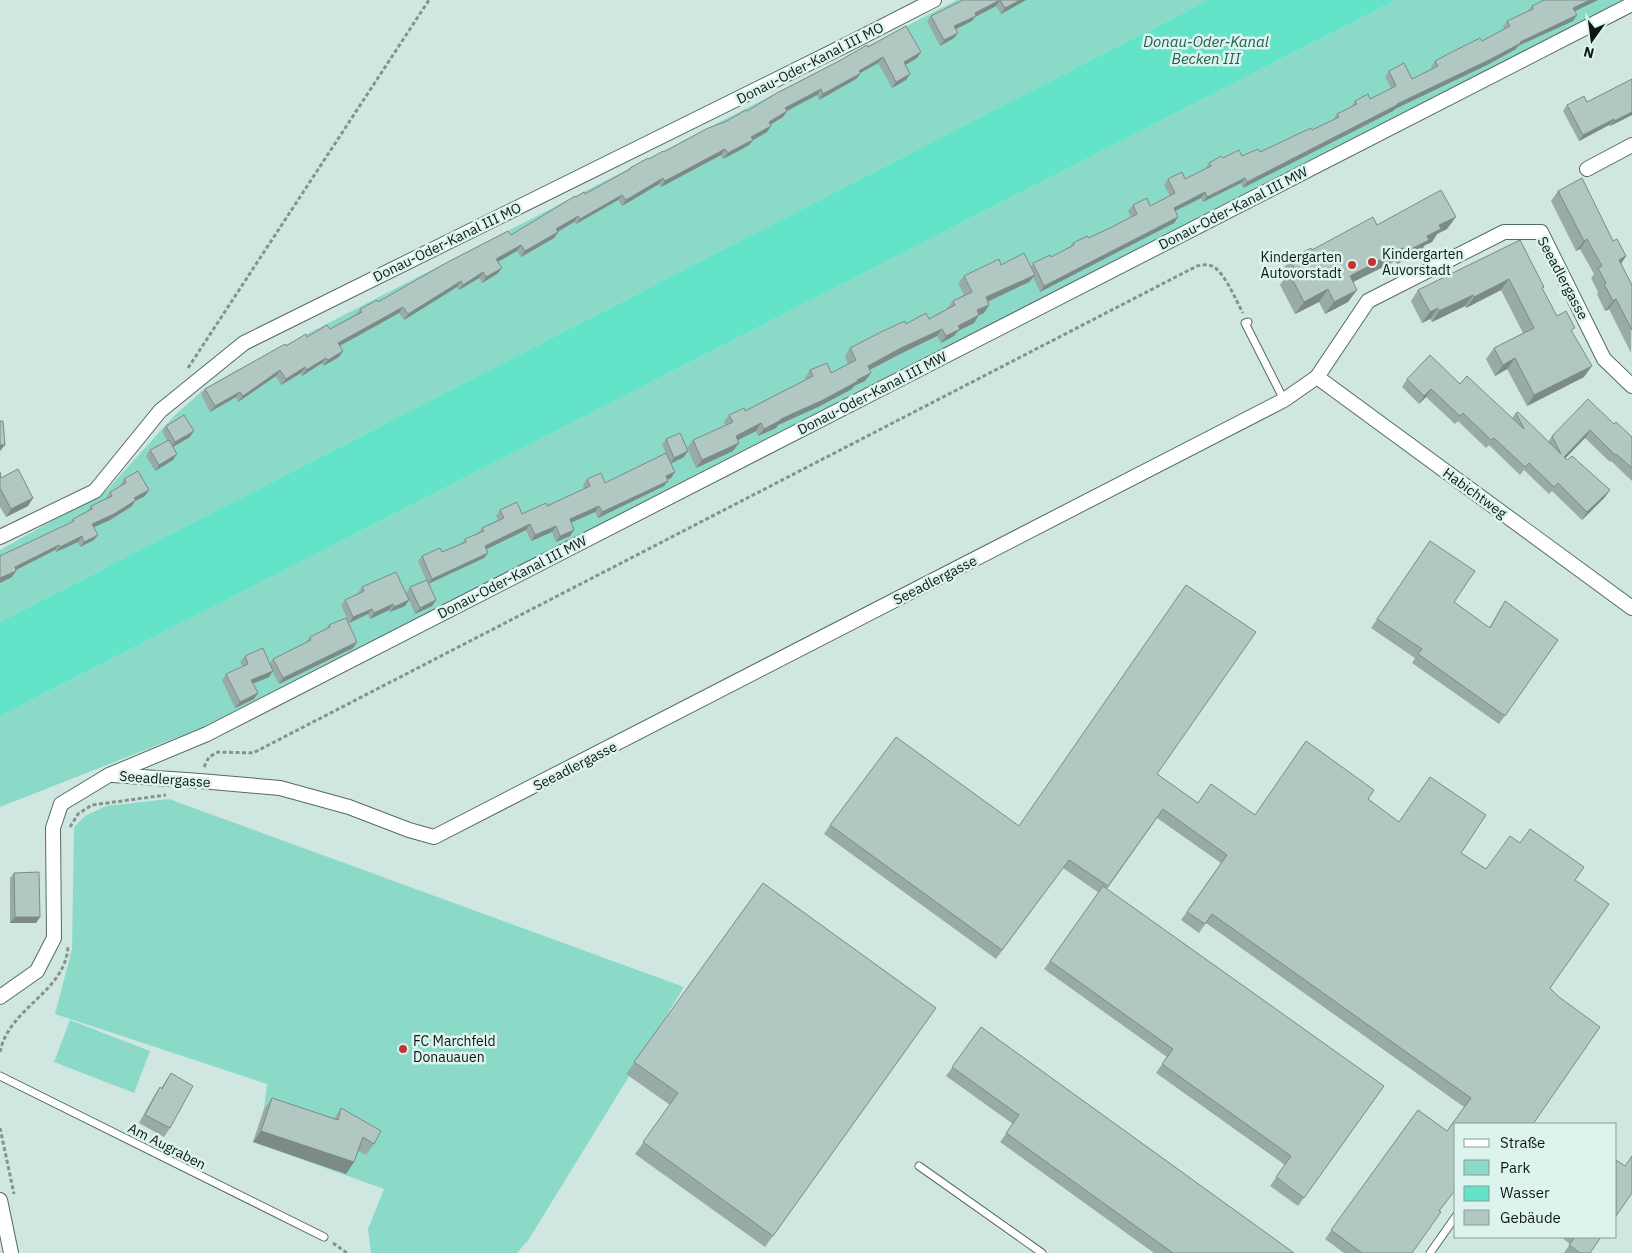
<svg xmlns="http://www.w3.org/2000/svg" width="1632" height="1253" viewBox="0 0 1632 1253" font-family="'IBM Plex Sans',sans-serif">
<style>
.green{fill:#8bdac7}
.water{fill:#63e3c8}
.lines{fill:none;stroke-linecap:round;stroke-linejoin:round}
.lane-casing{stroke:#566a65;stroke-width:9}
.street-casing{stroke:#566a65;stroke-width:16}
.path{stroke:#83948f;stroke-width:3;stroke-dasharray:4 2.5;stroke-linecap:butt}
.lane{stroke:#fff;stroke-width:7}
.street{stroke:#fff;stroke-width:14}
.wall{fill:#98aba6}
.shaded-wall{fill:#7c8b87}
.building{fill:#b1c7c1;stroke:#7c8b87}
.poi-dot{fill:#c33530;stroke:#ddf4ee;stroke-width:2}
.labels{text-anchor:middle;dominant-baseline:central;stroke-width:5;stroke-linejoin:round;paint-order:stroke}
.street-label{font-size:14px;fill:#0f1715;stroke:#ddf4ee}
.poi-label{font-size:14px;fill:#0f1715;stroke:#ddf4ee;text-anchor:start}
.water-label{font-size:15px;font-style:italic;fill:#265c50;stroke:#ddf4ee}
</style>
<rect width="100%" height="100%" fill="#d0e7e1"/>
<path class="green" d="M957,0h251l-1208,622v-72l106,-59 67,-74 30,-27 30,-18z
M1396,0h229l-934,479 -485,247 -206,81v-91z
M169,799l515,188 -155,252 -12,14h-146l-3,-24 16,-40 -131,-47 11,-33 3,-25 -212,-70 17,-65 2,-122 11,-11 21,-10z
M70,1020l80,31 -16,42 -80,-31z"/>
<path class="water" d="M1208,0h188l-1396,716v-94z"/>
<g class="lines">
<defs>
<path id="lane" d="M1248,322l-3,1 39,77
M0,1076l324,161
M919,1166l123,87
M1430,1253l26,-37"/>
<path id="street" d="M1587,169l45,-24
M1317,377l315,231
M0,537l95,-46 65,-80 84,-68 606,-300 84,-43
M113,775l87,6 80,7 69,19 60,23 25,7 850,-437 33,-23 51,-76 136,-69h37l63,127 28,27
M0,997l37,-26 17,-33 -1,-110 8,-24 48,-29 98,-41 1425,-730
M0,1200l11,53"/>
</defs>
<use href="#lane" class="lane-casing"/>
<use href="#street" class="street-casing"/>
<path class="path" d="M188,368l241,-368
M204,767l5,-10 9,-5 35,1 944,-487c5,-1 10,-2 15,0 13,6 24,35 31,47
M70,827l8,-13 14,-9 74,-10
M0,1052c9,-45 66,-60 68,-106
M0,1128l14,66
M333,1243l14,10"/>
<use href="#lane" class="lane"/>
<use href="#street" class="street"/>
</g>
<path class="wall" d="M963,0h63l-25,14 -5,-8 -21,11 -3,4 -16,8 -2,9 -14,8 -13,-25 4,-5z
M1544,0h54l-23,11 -2,10 -55,25 -2,3 -27,15 -94,45 -2,2 -150,77 -2,-5 -38,19 -2,-4 -26,13 3,6 -4,6 -134,69 -7,-15 -4,5 -41,20 1,3 -5,8 -5,2 -5,8 -16,8 -4,5 -13,7 -4,-7 -41,20 -27,14 2,3 -6,8 -11,5 -2,3 -34,18 -40,18 -2,3 -18,8 -2,-5 -19,9 -4,11 -37,17 -9,-20 6,-8 33,-14 -2,-4 5,-7 16,-4 61,-31 -1,-2 5,-8 21,3 17,-9 -3,-8 5,-8 56,-24 23,-5 19,-10 -1,-1 6,-7 11,-6 -6,-12 6,-7 37,-11 30,2 2,-4 18,-6 19,-10 3,-4 15,-5 20,-9 23,-12 -3,-6 5,-6 17,1 20,-10 -6,-11 4,-6h17l20,-10 4,-6 14,-5 19,-2 18,-4 52,-22 21,-10 4,-6 14,-7 4,-6 15,-2 21,-11 -6,-11 4,-6 23,8 20,-10 -1,-2 4,-6 47,-20 22,-12 -1,-2 4,-6 21,-10 4,-5z
M868,47l49,11 -12,7 1,15 -14,8 -14,-25 -18,10 -4,6 -37,21 -2,-5 -30,16 -4,6 -13,7 -3,8 -14,8 -4,5 -10,6 -16,8 -2,-4 -60,32 -2,-3 -37,22 -4,-6 -42,24 -2,-2 -16,10 -4,6 -33,19 -4,-6 -19,11 4,6 -5,6 -15,9 -3,-5 -20,12 -2,-3 -53,33 -5,-7 -59,33 -1,11 -16,9 -1,-3 -20,13 -1,-3 -20,12 -5,-9 -38,26 -2,-5 -26,15 -9,-18 4,-5 81,-43 21,-9 23,-8 26,-15 4,-5 18,-7 133,-67 65,-38 9,-3 43,-23 2,-3 34,-16 83,-41z
M1587,102l45,13 -22,11 -1,-1 -30,16 -16,-30 4,-6z
M1558,191l55,50 13,15 -5,8 11,21 -1,68 -22,-44 -4,2 -8,-17 1,-2 -7,-14 3,-4 -14,-25 -4,2 -25,-50z
M1377,225l70,4 -10,5 -5,8 -7,3 -5,7 -23,12 -2,-3 -42,21 -5,20 -23,12 -6,-12 -24,12 -15,-29 5,-7 -4,-6 9,-13 22,-9z
M1520,240l24,47 -2,1 15,28 15,15 12,46 -57,29 -20,-37 -12,7 -9,-17 8,-11 29,-15 -22,-43 -35,18 -1,-2 -33,16 -2,-3 -8,4 -11,-22 7,-11z
M1407,379l53,5 52,34 4,-5 32,29 4,-6 62,-12 18,13v44l-21,-20 -1,1 -25,-24 -20,20 45,32 -5,7 -23,23 -30,-29 -3,3 -25,-24 -4,5 -31,-30 -3,3 -28,-27 -3,3 -29,-27 -7,7 -17,-17z
M166,426l24,11 -17,10v13l-18,11 -9,-15 4,-6 17,-9 -5,-10z
M666,439l18,18 -13,6v15l-3,2v1l-4,5 -66,32 -3,-6 -24,10 3,8 -4,6 -14,6 -4,-10 -21,9 -5,-11 -40,19 2,4 -4,5 -56,26 8,16 -4,6 -17,8 -6,-14 -4,6 -15,6 -1,-2 -19,9 -2,-5 -19,9 -8,-18 4,-5 14,-7h-1l4,-6 44,6 4,-6 16,-7 -8,-19 4,-5 20,-4 20,-9 3,-4 13,-6 4,-5 16,-8 -2,-4 4,-6 22,4 25,-8 37,-17 -1,-4 4,-6 18,4 61,-30 -4,-8z
M0,472l1,6 27,28 -22,11 -6,-10z
M124,479l21,17 -10,5 -3,5 -22,14 -16,7v13l-14,7 -2,-5 -22,10 -1,-2 -39,20v1l-4,6 -12,6v-27l70,-33 3,-4 14,-7 4,-6 15,-7v-1l4,-6 11,-6 -1,-1z
M1430,541l24,61 35,26 16,-27 53,39 -59,84 -87,-61 3,-5 -44,-30z
M329,625l28,17 -4,6 -74,36 -7,-13 -3,6 -16,6 5,10 -4,6 -19,9 -13,-28 4,-6 17,-7 -3,-5 5,-6 25,7 3,-4 33,-17 4,-5 16,-8z
M1157,774l41,29 57,12 113,-16 31,23 62,31 25,16 89,11 -25,108 -94,136 -16,87 -28,42h-68l-19,-14 93,-129 29,21 17,-24 -258,-184 -7,10 -18,-13 40,-57 -64,-45 -50,71 277,197 -86,120 -28,-20 15,-21 -129,-92 11,-16 -123,-88 55,-76 -36,-25 -67,91 -172,-125 6,-9 189,1z
M14,873l26,44 -4,6h-26v-45z
M763,883l173,125 -171,239 -130,-93 35,-49 -44,-31z
M981,1027l313,226h-140l-154,-111 13,-18 -67,-48z
M171,1073l-1,55 -6,9 -25,-14 15,-27 6,-9 1,1z
M272,1098l62,21 7,-11 33,36 -8,11 -8,-4 -4,11 -8,12 -93,-32 11,-33z
M1561,1237h40l-11,16h-26l6,-9z"/>
<path class="shaded-wall" d="M1000,0l-4,6 -21,11 -3,4 -22,11 4,-6 21,-13z
M1020,0h6l-25,14 4,-6z
M1590,0h8l-29,14 4,-6z
M1577,15l-4,6 -55,25 -2,3 -27,15 -94,45 -2,2 -150,77 4,-6 150,-78 123,-62z
M958,33l-4,5 -14,8 4,-6z
M921,52l-4,6 -17,10 4,-6z
M883,57l-5,6 -23,13 4,-5z
M861,73l-5,6 -37,21 4,-6z
M910,74l-4,6 -14,8 4,-6z
M821,89l-4,6 -36,19 4,-6z
M787,111l-4,6 -18,11 4,-6z
M1632,112v3l-22,11 4,-5z
M1614,119l-5,6 -30,16 4,-6z
M771,126l-4,6 -14,8 -4,5 -26,14 5,-6 23,-16z
M725,149l-4,6 -60,32 4,-6z
M663,178l-4,6 -37,22 4,-6z
M1245,178l-4,5 -38,19 4,-5z
M1205,192l-4,6 -32,16 5,-6 27,-14z
M622,195l-4,5 -42,24 4,-5z
M578,216l-4,6 -22,13 4,-6z
M1178,217l-4,6 -134,69 4,-6z
M1456,217l-9,12 -10,5 -5,8 -7,3 -5,7 -23,12 8,-12 22,-16 12,-11z
M558,232l-4,6 -33,19 4,-6z
M1587,239l-7,10 -4,2 8,-10z
M521,245l-4,6 -25,14 4,-6z
M1403,248l-8,13 -54,27 9,-12z
M1626,256l-7,11v-7z
M502,268l-5,6 -15,9 4,-6z
M483,272l-4,6 -20,12 4,-5z
M1035,275l-6,7 -49,23 6,-8z
M1509,279l-8,11 -35,18 8,-11z
M461,281l-4,6 -53,33 4,-6z
M1328,289l-9,13 -24,12 9,-12z
M1357,290l-9,12 -23,12 9,-12z
M1473,295l-8,11 -33,16 7,-11z
M1616,299l-7,10 -4,2 8,-10z
M989,305l-5,8 -12,5 5,-8z
M403,307l-4,6 -65,36 4,-6z
M1438,308l-8,11 -8,4 8,-11z
M979,315l-5,8 -16,8 -4,5 -13,7 5,-7 12,-10z
M942,329l-5,7 -41,20 -34,18 6,-8 33,-18z
M343,351l-4,6 -16,9 5,-6z
M326,358l-4,5 -20,13 4,-6z
M1515,358l-8,11 -12,7 8,-11z
M1592,366l-8,11 -57,29 7,-11z
M305,367l-4,6 -20,12 5,-6z
M280,370l-4,6 -38,26 5,-6z
M871,373l-6,8 -11,5 -2,3 -34,18 -40,18 -2,3 -18,8 6,-7 17,-10z
M1431,389l-5,8 -7,7 5,-8z
M240,392l-4,5 -26,15 5,-6z
M761,423l-5,8 -26,13 6,-8z
M1590,430l-5,8 -26,27 5,-8z
M194,431l-4,6 -19,11 4,-6z
M739,443l-6,8 -37,17 6,-8z
M0,445h5l-5,6z
M688,451l-4,6 -14,7 4,-6z
M177,454l-4,6 -18,11 4,-6z
M675,472l-4,6 -9,4 4,-6z
M668,481l-4,5 -66,32 4,-6z
M149,490l-4,6 -10,5 -3,5 -22,14 -22,10 4,-6 42,-26z
M1610,490l-5,7 -23,23 5,-8z
M33,498l-5,8 -22,11 5,-8z
M599,506l-4,6 -29,13 4,-6z
M530,524l-4,6 -45,22 4,-6z
M556,526l-4,6 -21,9 4,-6z
M574,530l-4,6 -14,6 4,-6z
M98,535l-4,5 -14,7 4,-5z
M82,536l-4,6 -22,10 4,-5z
M59,545l-4,5 -45,23 5,-6z
M488,553l-4,5 -56,26 4,-5z
M16,571l-4,6 -12,6v-5z
M409,600l-4,6 -15,6 4,-5z
M436,600l-4,6 -17,8 5,-6z
M393,604l-4,6 -19,9 4,-6z
M372,609l-4,5 -19,9 4,-6z
M357,642l-4,6 -74,36 4,-6z
M273,671l-4,6 -22,9 4,-6z
M258,693l-4,6 -19,9 5,-6z
M15,917h25l-4,6h-26z
M261,1131l93,31 -8,12 -93,-32z"/>
<path class="building" d="M963,0h57l-15,8 -5,-8 -25,13 1,3 -22,10 4,7 -14,7 -13,-24z
M1544,0h46l-17,8 4,7 -57,27 1,1 -28,15 -96,46v1l-150,77 -2,-4 -38,19 -2,-5 -4,2 -27,14 4,9 -134,69 -11,-23 17,-8 1,2 23,-12 -1,-2 14,-7 1,2 20,-9 29,-15 -4,-9 14,-7 3,8 25,-13 -7,-14 14,-7 3,7 26,-13 -2,-3 12,-7 2,2 16,-8 3,6 16,-7 2,3 51,-24 1,2 27,-13 -2,-3 20,-10 -2,-3 13,-7 2,5 26,-13 -7,-15 15,-8 8,16 26,-13 -3,-5 17,-9 28,-14 2,3 28,-15 -3,-5 26,-12 -1,-3z
M906,26l15,26 -17,10 6,12 -14,8 -13,-25 -24,14 2,2 -38,21 -2,-5 -36,19 2,3 -18,11 2,4 -20,11 2,3 -10,5 -15,8 -3,-4 -60,32 -2,-3 -37,22 -4,-5 -42,24 -2,-3 -22,13 2,3 -33,19 -4,-6 -25,14 6,9 -16,9 -3,-5 -20,13 -2,-4 -53,33 -5,-7 -65,36 5,8 -15,9 -2,-2 -20,12 -1,-3 -19,12 -6,-9 -37,26 -3,-4 -25,14 -10,-17 80,-45 1,2 20,-12 1,3 20,-12 3,4 32,-17 -2,-3 17,-9 1,2 68,-39 62,-32 3,4 64,-39 1,1 8,-5 1,2 45,-25v-1l18,-10 1,1 14,-8 1,1 42,-23 21,-8 19,-11 1,1 30,-18 62,-32 28,-16 1,2z
M1632,79v33l-18,9v-2l-31,16 -16,-30 17,-9 3,6z
M1582,178l31,63 4,-2 9,17 -7,4 13,25v45l-16,-31 -3,2 -9,-17 2,-1 -8,-15 4,-2 -15,-27 -3,2 -26,-50z
M1441,190l15,27 -17,8 2,4 -14,7 2,4 -24,12 -2,-4 -53,28 7,14 -23,12 -6,-13 -24,13 -15,-29 6,-3 -5,-11 21,-11 1,2 61,-33 4,8z
M1520,240l24,47 -2,1 15,28 9,-5 9,17 -4,2 21,36 -58,29 -19,-37 -12,7 -9,-17 40,-20 -25,-49 -35,18 -1,-2 -34,16 -1,-3 -8,4 -12,-22z
M1024,253l11,22 -49,22 3,8 -12,5 2,5 -21,11 2,3 -14,7 -4,-7 -41,19 -33,18 3,7 -14,7 1,1 -35,19 -42,19v1l-17,9 -3,-6 -25,13 3,7 -37,17 -9,-20 40,-18 -4,-7 15,-7 1,3 68,-35 -3,-6 17,-7 4,10 25,-13 -6,-12 33,-17 22,-10 1,3 20,-11 3,6 26,-14 -2,-4 19,-9 -8,-16 35,-17 2,6z
M1430,355l30,29 7,-8 57,53 -8,-16 2,-1 43,42 -9,-18 36,-37 26,25 2,-2 16,15v31l-16,-14 -1,1 -25,-25 -26,27 3,3 5,-4 38,34 -23,22 -29,-29 -4,4 -25,-24 -4,4 -31,-29 -3,2 -28,-27 -3,3 -29,-27 -7,7 -17,-17z
M184,415l10,16 -19,11 -9,-16z
M0,421h3l2,24h-5z
M680,433l8,18 -14,7 -8,-19z
M169,440l8,14 -18,11 -9,-15z
M666,453l9,19 -9,4 2,5 -66,31 -3,-6 -29,13 4,11 -14,6 -4,-10 -21,9 -5,-11 -45,22 3,7 -56,26 -10,-23 18,-8 2,4 24,-10 -1,-3 19,-8 -2,-3 22,-10 -4,-8 17,-8 5,12 24,-11 1,3 43,-20 -3,-7 14,-6 4,10z
M18,469l15,29 -22,11 -10,-19h-1v-18l1,6z
M138,471l11,19 -15,8 2,2 -22,14 -22,10 6,11 -14,7 -2,-6 -22,11 -1,-2 -44,22 1,4 -16,7v-22l74,-35 -1,-2 19,-10 -1,-3 21,-10 -2,-4 16,-9 -2,-4z
M1430,541l45,30 -21,31 36,26 15,-27 53,39 -53,76 -87,-62 4,-5 -45,-30z
M396,572l13,28 -15,7 -1,-3 -19,9 -2,-4 -19,8 -8,-17 19,-9 -2,-4z
M427,580l9,20 -16,8 -10,-21z
M1186,585l70,47 -99,142 41,29 13,-19 44,31 51,-74 68,49 -6,9 31,23 31,-45 56,38 -25,38 25,16 24,-33 10,7 10,-14 54,38 -9,13 34,24 -59,84 9,9 41,30 -67,97h-77v65l-17,22 2,1 -29,41h-50l-31,-23 87,-120 29,21 24,-33 -259,-184 -7,10 -18,-12 40,-57 -64,-46 -55,77 -39,-26 -67,90 -172,-125 66,-88 123,89z
M346,618l11,24 -74,36 -10,-19 38,-19 -1,-3 20,-10 -1,-2z
M263,648l10,23 -22,9 7,13 -18,9 -14,-28 22,-10 -3,-8z
M39,872l1,45h-25l-1,-44z
M763,883l173,125 -163,228 -130,-94 35,-49 -44,-31z
M1103,886l281,200 -80,112 -28,-21 15,-21 -129,-92 11,-15 -123,-88z
M981,1027l313,226h-121l-167,-120 13,-18 -67,-48z
M171,1073l22,13 -23,42 -25,-13 15,-28 2,2z
M272,1098l66,22 3,-12 40,23 -7,13 -11,-7 -9,25 -93,-31z
M1632,1156v37l-16,23v-56l9,6z
M1575,1237h26l-11,16h-10l-11,-8z"/>
<g class="poi-dot">
<circle cx="1372" cy="262" r="5"/>
<circle cx="1352" cy="265" r="5"/>
<circle cx="403" cy="1049" r="5"/>
</g>
<g class="labels">
<g class="street-label">
<text transform="translate(810 63) rotate(-27)">Donau-Oder-Kanal III MO</text>
<text transform="translate(1233 208) rotate(-27)">Donau-Oder-Kanal III MW</text>
<text transform="translate(447 242) rotate(-26)">Donau-Oder-Kanal III MO</text>
<text transform="translate(1563 278) rotate(62)">Seeadlergasse</text>
<text transform="translate(872 393) rotate(-27)">Donau-Oder-Kanal III MW</text>
<text transform="translate(1475 493) rotate(36)">Habichtweg</text>
<text transform="translate(512 577) rotate(-27)">Donau-Oder-Kanal III MW</text>
<text transform="translate(935 580) rotate(-27)">Seeadlergasse</text>
<text transform="translate(575 766) rotate(-27)">Seeadlergasse</text>
<text transform="translate(165 779) rotate(4)">Seeadlergasse</text>
<text transform="translate(167 1146) rotate(27)">Am Augraben</text>
</g>
<g class="poi-label">
<text x="1382" y="254">Kindergarten<tspan x="1382" dy="16">Auvorstadt</tspan></text>
<text x="1342" y="257" text-anchor="end">Kindergarten<tspan x="1342" dy="16">Autovorstadt</tspan></text>
<text x="413" y="1041">FC Marchfeld<tspan x="413" dy="16">Donauauen</tspan></text>
</g>
<g class="water-label">
<text x="1206" y="41">Donau-Oder-Kanal<tspan x="1206" dy="17">Becken III</tspan></text>
</g>
</g>
<rect x="1454" y="1123" width="162" height="115" fill="#ddf4ee" stroke="#8b9c97"/>
<rect x="1464" y="1139" width="25" height="8" fill="#ffffff" stroke="#8b9c97"/>
<text x="1500" y="1148" font-size="15" fill="#0f1715">Straße</text>
<rect x="1464" y="1160" width="25" height="15" fill="#8bdac7" stroke="#8b9c97"/>
<text x="1500" y="1173" font-size="15" fill="#0f1715">Park</text>
<rect x="1464" y="1186" width="25" height="15" fill="#63e3c8" stroke="#8b9c97"/>
<text x="1500" y="1198" font-size="15" fill="#0f1715">Wasser</text>
<rect x="1464" y="1210" width="25" height="15" fill="#b1c7c1" stroke="#8b9c97"/>
<text x="1500" y="1223" font-size="15" fill="#0f1715">Gebäude</text>
<g transform="translate(1592 40) rotate(194)" stroke="#ddf4ee" stroke-width="4" paint-order="stroke">
<path d="M0-4L9 19L0 12L-9 19Z" fill="#0f1715"/>
<text y="-8" font-size="14" font-weight="bold" text-anchor="middle" fill="#0f1715">N</text>
</g>
</svg>
